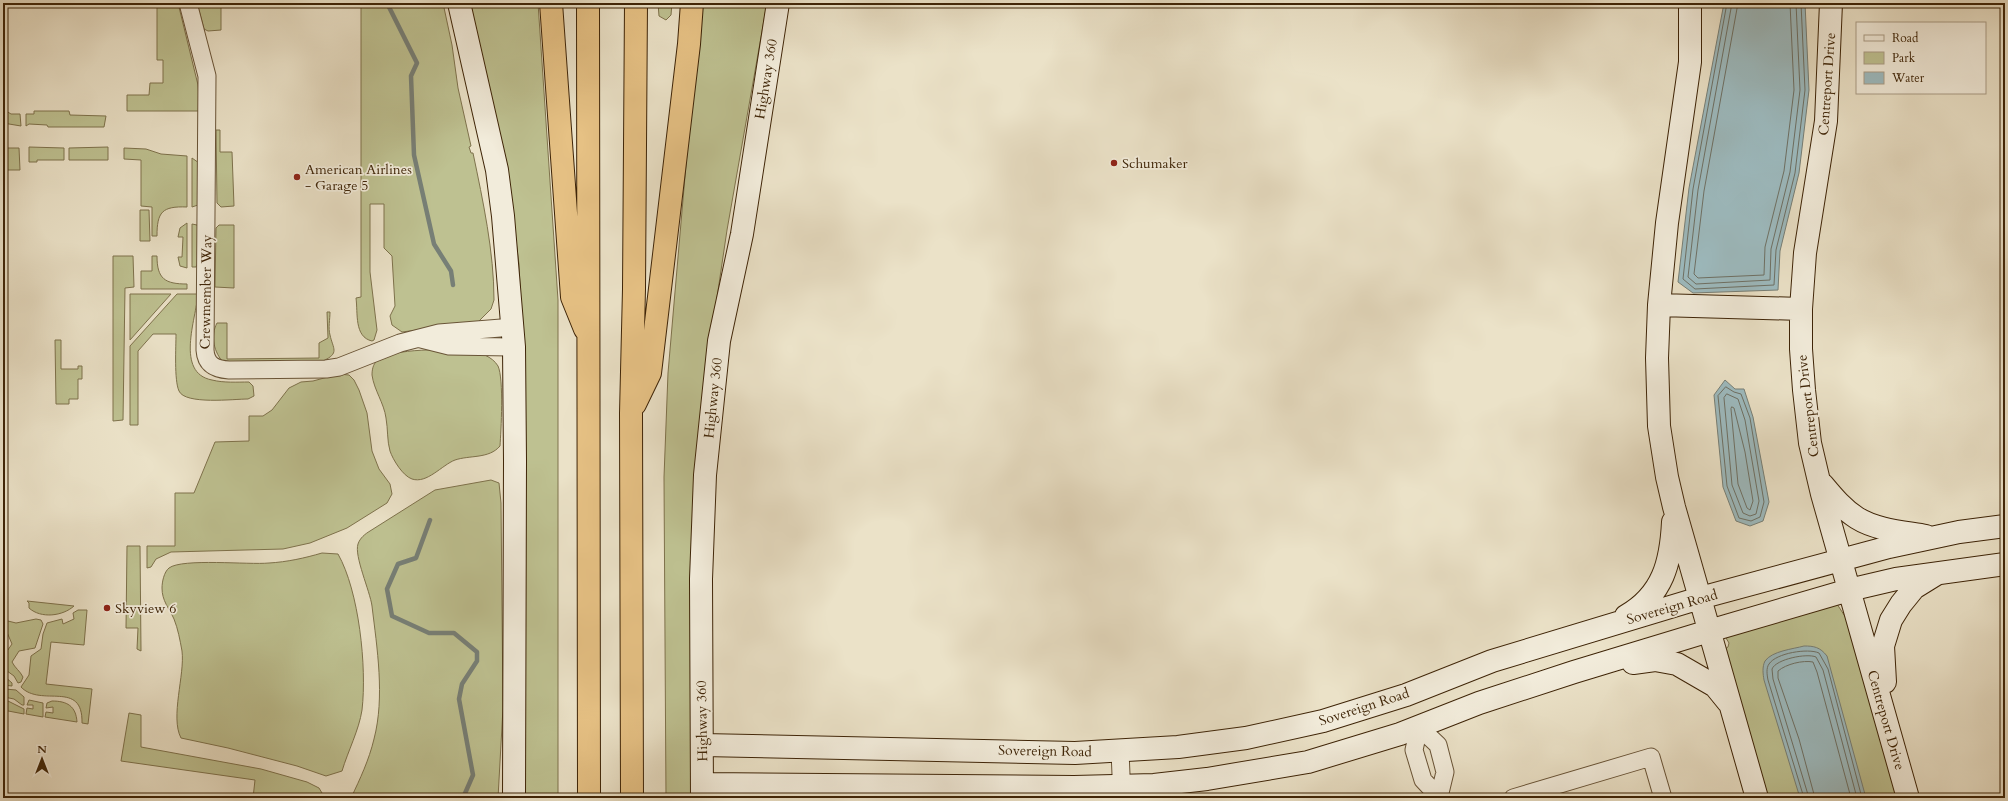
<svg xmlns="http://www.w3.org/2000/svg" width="2008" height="801" viewBox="0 0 2008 801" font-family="Cardo,serif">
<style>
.green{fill:#bec191;stroke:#7e724c}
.water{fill:#9dbbc0;stroke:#777f76}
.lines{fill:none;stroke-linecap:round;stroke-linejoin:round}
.shore{stroke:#6e7064;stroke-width:1}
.stream{stroke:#777f76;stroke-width:4.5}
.street-casing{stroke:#695437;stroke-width:19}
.secondary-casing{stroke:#3e2407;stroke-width:24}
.highway-casing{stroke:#3e2407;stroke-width:24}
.street{stroke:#f2ecdb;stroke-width:17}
.secondary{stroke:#f2ecdb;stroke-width:22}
.highway{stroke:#e6c184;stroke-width:22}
.poi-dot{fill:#8f2418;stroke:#f2ecdb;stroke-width:1.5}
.labels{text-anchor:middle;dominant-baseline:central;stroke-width:3.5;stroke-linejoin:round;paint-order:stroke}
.street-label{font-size:14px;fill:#3e2407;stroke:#f2ecdb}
.poi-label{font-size:14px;fill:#3e2407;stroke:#f2ecdb;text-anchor:start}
</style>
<rect width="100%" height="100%" fill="#ebe2c8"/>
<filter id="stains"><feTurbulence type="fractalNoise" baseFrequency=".005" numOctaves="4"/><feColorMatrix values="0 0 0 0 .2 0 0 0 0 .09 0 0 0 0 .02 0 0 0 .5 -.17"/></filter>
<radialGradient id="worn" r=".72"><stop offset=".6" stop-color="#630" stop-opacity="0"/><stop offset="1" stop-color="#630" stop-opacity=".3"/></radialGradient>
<path class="green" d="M160,3h18l20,82 2,26h-73v-16h22l1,-12h13v-23h-6v-54l3,-1z
M197,3h24v27l-13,1 -4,-2z
M361,3h82l9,42 6,43 13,58 -2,1 2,6h2c10,48 21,99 21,147l-3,9 -13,13 -76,10 -10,-7 -2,-9 5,-10 -3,-50 -8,-8v-44h-14v68l7,58 -3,10 -2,1c-18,-4 -14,-28 -16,-43l5,-1z
M469,3h69l20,297v498h-34v-416l-5,-118 -9,-67z
M658,3h14l-1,12 -5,5 -7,-4z
M700,3h67l-40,227 -16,108 -20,460h-25l-2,-321 4,-104z
M3,109l8,5h9l1,12 -18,-3z
M34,111h35l1,4 36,1 -2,11h-56l-1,-2 -18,-1 -3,2v-12h8z
M216,130h4v22h12l2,54 -13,1 -4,-4z
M29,147l35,1v12h-27v2h-8z
M108,147v13h-39v-12z
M3,148h16l1,22h-17z
M124,148l22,1 15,5 26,2v51c-25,-1 -30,5 -30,29h-5v-29l-11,-1v-46l-17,-1z
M192,158l7,5 -1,42 -6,2z
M140,210h9l1,31h-10z
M187,223v45l-7,-2 -2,-9h4l1,-20h-5l2,-9z
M192,224l5,1 1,3v35l-2,4h-4z
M219,225h15v63l-19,-1 1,-59z
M113,256h20l1,31 -9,1 -2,132 -10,1z
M152,256h5c0,23 8,28 30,28v5h-46v-18h11z
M130,294h41l-41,46z
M177,294h21c-2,25 -23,79 14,86 12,3 25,2 37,2l4,4 1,10 -6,3c-14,0 -63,6 -69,-8 -5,-11 -3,-44 -3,-57h-23l-15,17v74h-8v-79z
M327,312h3c0,7 -2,16 0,23 3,14 10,18 -7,26l-99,2c-10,-10 -14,-27 -7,-40h10v36l92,-1v-15l9,-5z
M55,340h6v29h17v-3h4v13h-4v20h-9v5h-13z
M469,350c11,3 23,6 29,16 6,13 3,65 2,80 -11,13 -30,9 -45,14 -13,5 -28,24 -43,19 -9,-3 -19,-19 -22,-28 -3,-10 -2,-22 -4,-33 -2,-15 -12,-28 -14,-43 0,-5 1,-11 5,-14 15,-14 72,-11 92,-11z
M339,374l10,1 5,5 5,10 8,23 5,38 7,18 11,15 2,10 -5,9 -40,25 -37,15 -27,6 -112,3 -15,7 -5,8 -4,1v-22h28v-53h19l21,-51 34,-1v-25h14l9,-6 17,-22 12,-6 12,-1z
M491,480l8,3 2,20 2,205 -5,90h-147c9,-19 18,-38 23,-59 11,-42 3,-91 -2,-133 -2,-15 -18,-50 -14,-62 2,-6 7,-10 12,-13l65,-41z
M127,546h13l1,105 -4,-2 1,-21h-12z
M322,553l16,1c21,37 29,113 24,156 -3,20 -14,41 -20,61l-16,5 -29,-10 -69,-18 -47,-10c-11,-21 4,-63 1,-87 -2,-11 -4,-22 -8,-32 -5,-11 -12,-18 -12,-31 0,-6 2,-16 7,-20 13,-10 80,-3 100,-5 18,-1 36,-5 53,-10z
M27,601l47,5c-11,10 -33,13 -45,2v-5z
M1837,604l11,17 49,177h-131l-41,-149 3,-2 1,-4 -3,-5 7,-5z
M78,610h9l-3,35 -33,-3 -5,42 46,5 -4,35 -6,-1c1,-44 -41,-15 -61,-36l8,-12 2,-19 10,-7 2,-15 4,-11 15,-4 1,5 11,-5 -1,-6z
M36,619l5,1 2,4 -8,24 -16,3 -7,11c3,6 8,9 11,15l-2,5 -3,1 -4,-7 -11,-8v-11l9,-13 -9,-21 1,-3 12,3z
M3,675l9,8v3l-9,-1z
M5,689l11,1 8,7v8h-2l-8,-6 -10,-2 -1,-6z
M6,700l18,9v5l-21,-4v-8z
M29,700l14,3v14l-17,-3 1,-6 6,1v-4h-6z
M52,701c15,0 24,5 25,21l-32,-5 1,-5 7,1v-6l-7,1 1,-5z
M129,713l12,2v32l120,22 46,13 12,6 6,10h-72l2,-18 -134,-19z"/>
<path class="water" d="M1724,3h81l4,87 -10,83 -19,78 -2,39 -85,3 -15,-11 11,-94z
M1725,380l10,9h9l9,28 16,85 -6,19 -13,5 -14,-5 -13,-34 -9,-92z
M1804,646c10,0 16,1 23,10l39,142h-66l-36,-118c-1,-6 -2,-13 1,-19 7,-10 28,-12 39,-15z"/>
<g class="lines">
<path class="shore" d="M1727,3l-34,186 -10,90 12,10 79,-4 2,-35 19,-77 10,-83 -4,-87
M1732,3l-34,187 -10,87 8,7 74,-4 1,-31 19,-77 10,-82 -4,-87
M1738,3l-34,188 -10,83 4,4 66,-3 1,-28 19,-76 10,-81 -4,-87
M1726,387l8,5 7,2 9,24 14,84 -4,15 -9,4 -12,-3 -12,-32 -9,-90z
M1727,394l11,5 7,21 14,81 -3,13 -6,2 -7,-3 -11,-28 -8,-87z
M1732,407l2,1 11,44 8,49 -3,9 -3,-2 -9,-24 -7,-75z
M1804,798l-36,-118c-1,-5 -2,-12 1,-16 7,-11 39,-16 50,-11l9,16 34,129
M1809,798l-36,-119 -1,-10c4,-10 35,-16 44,-12l7,13 34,128
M1815,798l-16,-59 -21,-61v-7c8,-7 25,-11 35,-9l4,10 34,126"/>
<path class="stream" d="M387,3l30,60 -6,13 3,79 20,89 17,27 2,14
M430,520l-14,38 -18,6 -11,25 5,27 37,17h25l23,19v9l-15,23 -3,15 14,76 -10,23"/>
<defs>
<path id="street" d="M188,3l19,73 -2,274c1,15 10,19 24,20l97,-1 13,-2 61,-24 39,-10 73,-6
M421,339l28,7 65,1
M1419,727l19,18 7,27 -6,25
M1419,727l-5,23 9,30 16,17
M1120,751l2,47
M1513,798l138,-41 12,41"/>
<path id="secondary" d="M459,3l38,167 6,46 11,131 1,114 -1,337
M1690,3v59l-23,161 -8,82 -2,53 2,68 8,51 7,30 83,291
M1831,3l-5,118 -21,132 -4,56v40l3,41 6,53 12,51 86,304
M1659,305l142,4
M1823,485c10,12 20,24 34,33 19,12 47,14 69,18
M1626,616c37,-21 45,-54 47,-94
M1633,663l22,-3 22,4 38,22 13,16
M1885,682l-2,-36 8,-26 10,-16 13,-16 21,-13
M703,745l372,8 103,-6 68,-9 77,-17 83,-26 86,-34 208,-63 189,-51 70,-15 46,-6
M703,784l371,3 80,-2 53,-6 101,-17 92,-28 79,-31 95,-31 135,-41 140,-41 47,-11 109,-15
M702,798l-1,-219 4,-104 14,-134 23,-107 36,-231"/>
<path id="highway" d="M551,3l21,294 13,32
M588,3l1,795
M635,404l15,-31 39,-329 3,-41
M632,798l-1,-385 3,-124 2,-286"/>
</defs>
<use href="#street" class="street-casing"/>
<use href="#secondary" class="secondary-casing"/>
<use href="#highway" class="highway-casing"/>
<use href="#street" class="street"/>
<use href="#secondary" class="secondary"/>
<use href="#highway" class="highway"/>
</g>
<g class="poi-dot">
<circle cx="1114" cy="163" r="4"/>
<circle cx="297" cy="177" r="4"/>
<circle cx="107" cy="608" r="4"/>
</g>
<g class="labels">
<g class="street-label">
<text transform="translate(766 79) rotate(-81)">Highway 360</text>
<text transform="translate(1827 84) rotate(-86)">Centreport Drive</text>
<text transform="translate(206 292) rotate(-89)">Crewmember Way</text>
<text transform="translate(713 398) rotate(-84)">Highway 360</text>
<text transform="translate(1808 406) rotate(-97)">Centreport Drive</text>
<text transform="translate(1672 607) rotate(-16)">Sovereign Road</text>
<text transform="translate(1364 707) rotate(-18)">Sovereign Road</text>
<text transform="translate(1886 720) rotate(74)">Centreport Drive</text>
<text transform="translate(702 721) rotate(-91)">Highway 360</text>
<text transform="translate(1045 751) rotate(1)">Sovereign Road</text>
</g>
<g class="poi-label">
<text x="1122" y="163">Schumaker</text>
<text x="305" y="169">American Airlines<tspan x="305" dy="16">- Garage 5</tspan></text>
<text x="115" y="608">Skyview 6</text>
</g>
</g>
<rect width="2008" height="801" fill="none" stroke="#ebe2c8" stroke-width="16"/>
<rect x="4" y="4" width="2000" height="793" fill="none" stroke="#3e2407" stroke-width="2"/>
<rect x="8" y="8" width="1992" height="785" fill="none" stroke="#3e2407"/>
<rect x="1856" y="22" width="130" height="72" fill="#f2ecdb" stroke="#aa9c86"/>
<rect x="1864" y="35" width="20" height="6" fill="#f2ecdb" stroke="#aa9c86"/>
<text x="1892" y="42" font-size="12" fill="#3e2407">Road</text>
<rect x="1864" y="52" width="20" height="12" fill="#bec191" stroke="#aa9c86"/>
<text x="1892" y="62" font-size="12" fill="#3e2407">Park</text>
<rect x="1864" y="72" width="20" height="12" fill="#9dbbc0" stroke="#aa9c86"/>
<text x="1892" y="82" font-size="12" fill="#3e2407">Water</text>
<g transform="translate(42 759)" stroke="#f2ecdb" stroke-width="3" paint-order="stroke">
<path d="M0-3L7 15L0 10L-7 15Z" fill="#3e2407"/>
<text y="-6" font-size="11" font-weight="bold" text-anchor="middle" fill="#3e2407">N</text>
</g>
<rect width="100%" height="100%" filter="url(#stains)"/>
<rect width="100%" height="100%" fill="url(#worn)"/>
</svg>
